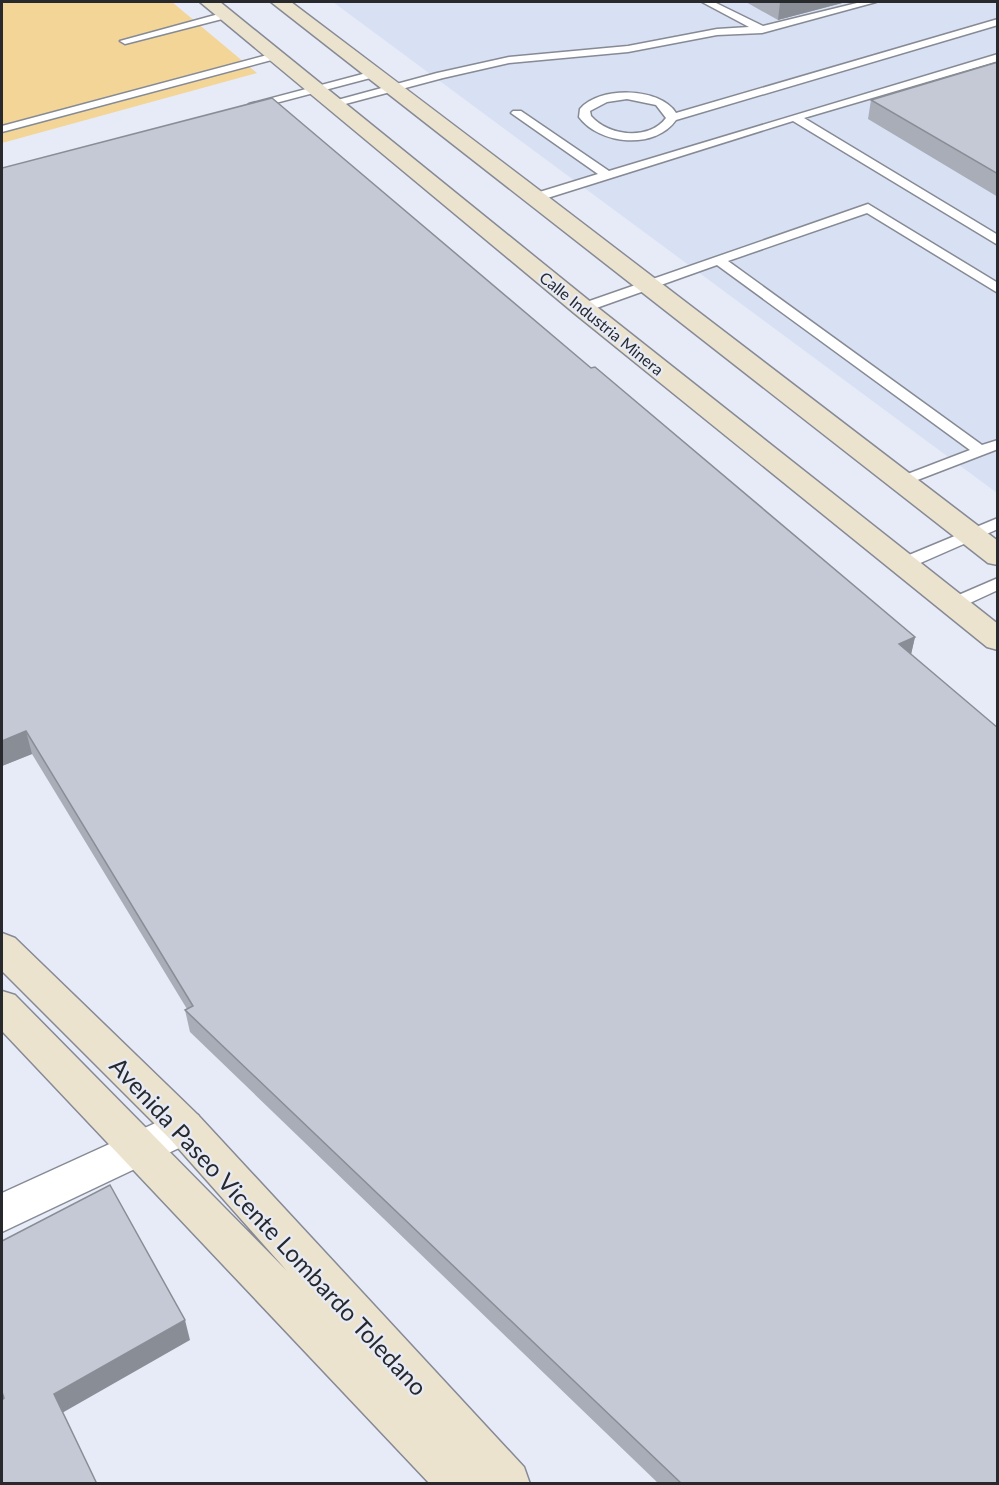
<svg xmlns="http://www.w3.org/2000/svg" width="999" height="1485" viewBox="0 0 999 1485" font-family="Lato,sans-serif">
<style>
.built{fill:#d8e0f3}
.green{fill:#f2d597}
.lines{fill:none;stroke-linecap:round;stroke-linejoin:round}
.lane-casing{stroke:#868a95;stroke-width:3}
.street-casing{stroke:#868a95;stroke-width:3}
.secondary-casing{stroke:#868a95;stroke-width:3}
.lane{fill:#fff;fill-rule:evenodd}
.street{fill:#fff;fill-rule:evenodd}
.secondary{fill:#ece3cf;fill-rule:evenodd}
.wall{fill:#a9adb7}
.shaded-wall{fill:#898d95}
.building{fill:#c4c9d5;stroke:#898d95;stroke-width:1.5}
.labels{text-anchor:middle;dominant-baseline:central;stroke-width:4.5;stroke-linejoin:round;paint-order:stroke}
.far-street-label{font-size:16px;fill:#27292d;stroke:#e6ebf7}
.near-street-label{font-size:24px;fill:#27292d;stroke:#e6ebf7}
</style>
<rect width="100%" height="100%" fill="#e6ebf7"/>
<path class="built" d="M333,2h664v491z"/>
<path class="green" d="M2,2h170l85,71 -255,70z"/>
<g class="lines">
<defs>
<path id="lane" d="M702,2h12l49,24 98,-24h15l-114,31 -45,2 -89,17 -119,11 -66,15 -109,29 -6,-3 2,-2 107,-29 72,-16 119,-11 89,-17 32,-2z
M226,12l4,1v4l-105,27 -5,-3z
M998,19v6l-322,95c-21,30 -76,25 -97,-3l1,-8c19,-23 80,-22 96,4zM627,99l29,6 10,13c-17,23 -58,18 -75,-2l-1,-5 17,-9z
M275,53l5,3 -1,2 -277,74v-6z
M998,54v7l-194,57 194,117v10l-205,-124 -252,79h-8l-2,-3 2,-3 65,-20 -87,-61 2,-2h8l88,60z
M374,71l6,3 -2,2 -125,33 -6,-3 2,-2z
M868,204l130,79v10l-131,-80 -139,48 254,184 16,-5v9l-91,35h-10l-3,-3 3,-3 73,-28 -253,-185 -129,46 -5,1 -7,-4 2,-3z
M998,518v11l-89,39 -6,1 -8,-5 2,-4z
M998,578v12l-39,18h-12l-2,-4 2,-4z"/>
<path id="street" d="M184,1110l14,5 6,12 -6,12 -196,93v-39z"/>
<path id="secondary" d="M200,2h20l372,301 406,321v26l-11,-3 -413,-334z
M271,2h20c237,178 471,359 707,539v24l-10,-2z
M2,933l13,5 183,177 326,352 6,17h-100l-428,-453v-40l13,4 272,276 -117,-132 -168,-168z"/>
</defs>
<use href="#lane" class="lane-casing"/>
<use href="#street" class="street-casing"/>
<use href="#secondary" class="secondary-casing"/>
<use href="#lane" class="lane"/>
<use href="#street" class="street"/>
<use href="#secondary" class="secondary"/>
</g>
<path class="wall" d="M746,2h100l-68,18z
M998,62v135l-130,-78 3,-19z
M2,168l589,200 324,269 -4,17 87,830h-339l-469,-452 -5,-22 2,-1 -155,-255 -30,12z"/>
<path class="shaded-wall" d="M780,2h66l-68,18z
M915,637l-5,22 -11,-15z
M26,731l6,23 -30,12v-25z
M185,1320l5,20 -128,73 -8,-19z"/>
<path class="building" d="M998,62v112l-127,-74z
M272,98l319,270 4,-1 320,270 -16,7 99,84v756h-316l-497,-474 8,-4 -167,-275 -24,10v-573z
M110,1185l75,135 -131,74 43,90h-95v-84l2,-2 -2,-6v-151z"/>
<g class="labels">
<g class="far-street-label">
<text transform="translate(602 323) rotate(39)">Calle Industria Minera</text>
</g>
<g class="near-street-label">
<text transform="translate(269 1226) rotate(47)">Avenida Paseo Vicente Lombardo Toledano</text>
</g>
</g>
<rect width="999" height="1485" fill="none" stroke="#27292d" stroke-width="6"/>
</svg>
